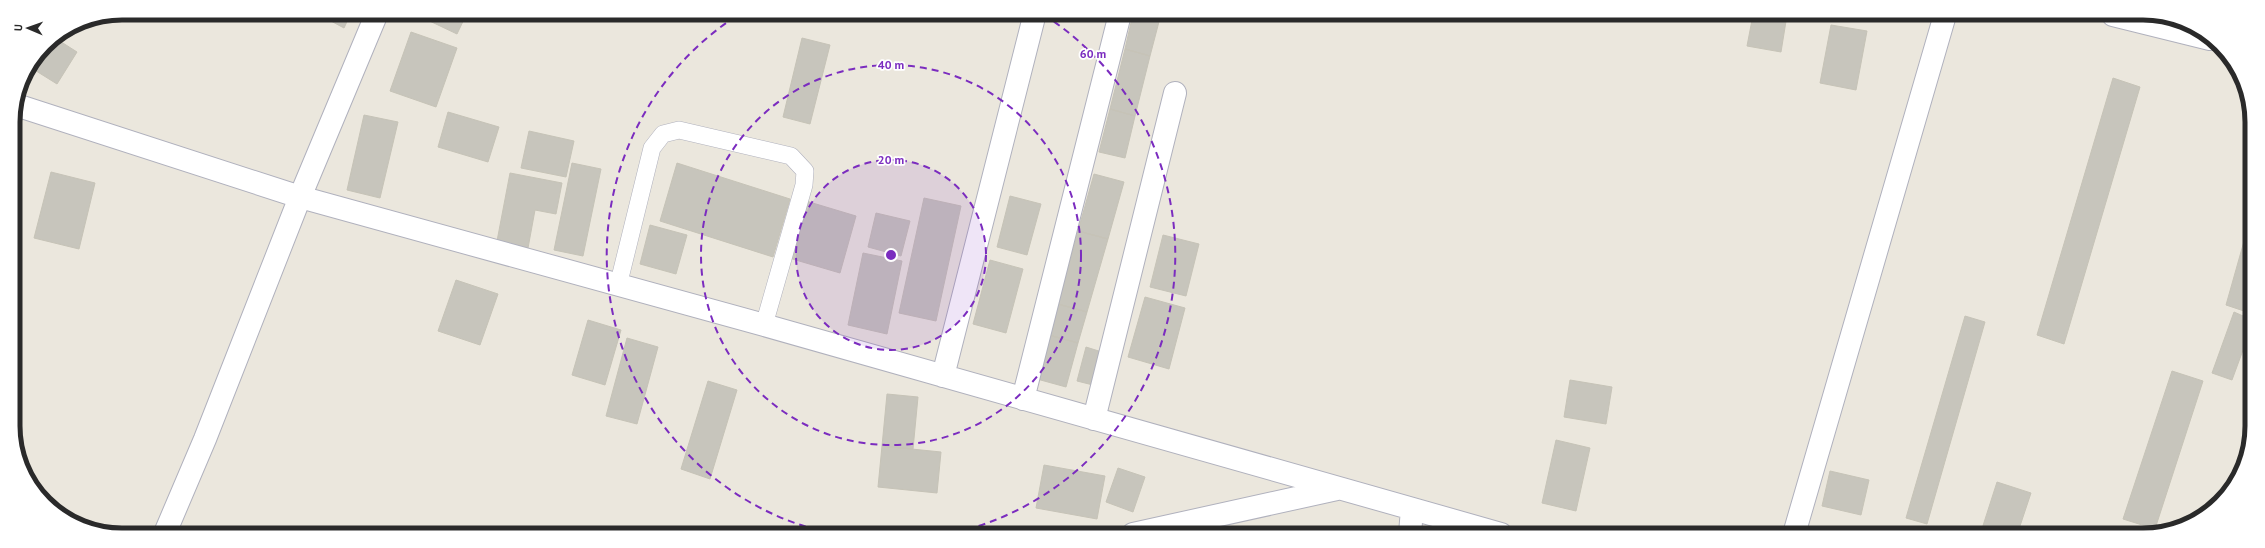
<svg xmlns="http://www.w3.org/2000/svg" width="2265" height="548" viewBox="0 0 2265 548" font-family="'PT Sans',sans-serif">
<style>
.building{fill:#c7c5bc;stroke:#c6c3b7}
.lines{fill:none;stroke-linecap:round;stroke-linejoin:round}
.lane-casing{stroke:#b0b1bd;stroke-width:18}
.street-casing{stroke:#b0b1bd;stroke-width:24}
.lane{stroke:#fff;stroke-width:17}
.street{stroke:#fff;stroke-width:22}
.ring{fill:none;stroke:#7b2cbf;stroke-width:2;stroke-dasharray:7 5}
.rim{fill:none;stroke:#2a2a2a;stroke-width:5}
.centre{fill:#7b2cbf;stroke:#fff;stroke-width:2}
.ring-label{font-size:12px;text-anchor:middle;font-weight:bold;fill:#7b2cbf;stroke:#fff;stroke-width:3.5;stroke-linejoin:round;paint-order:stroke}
</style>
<rect width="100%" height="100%" fill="#ebe7dd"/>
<path class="building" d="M316,13h35l-7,15z
M418,13h49l-10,21 -40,-19z
M1133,14h28l-11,42 -25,-7z
M1753,15h34l-6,37 -34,-6z
M1831,25l36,6 -11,59 -36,-7z
M411,32l46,16 -21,59 -46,-16z
M55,38l22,14 -20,32 -24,-15z
M802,38l28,7 -20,79 -27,-7z
M1125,49l25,7 -15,60 -25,-7z
M2113,78l27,9 -76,257 -27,-9z
M1110,109l25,7 -10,42 -26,-6z
M448,112l51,15 -11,35 -50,-15z
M364,115l34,7 -18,76 -33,-8z
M529,131l45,10 -8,36 -45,-9z
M572,163l29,6 -18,87 -29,-6z
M677,163l113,36 -17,58 -113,-36z
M51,172l44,11 -16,66 -45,-11z
M510,173l52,10 -6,31 -21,-4 -7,38 -31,-7z
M1094,174l30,8 -16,57 -30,-8z
M1010,196l31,8 -14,51 -30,-8z
M924,198l37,8 -25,115 -37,-8z
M806,201l50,15 -16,57 -51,-15z
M876,213l34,8 -9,35 -33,-9z
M2250,220v93l-24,-8z
M650,225l37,10 -11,39 -36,-10z
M1078,231l30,8 -21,73 -29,-8z
M1163,235l36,9 -13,52 -36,-9z
M863,253l39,8 -15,73 -39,-9z
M990,260l33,9 -17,64 -33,-9z
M456,280l42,14 -18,51 -42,-14z
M1145,297l40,11 -16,61 -41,-12z
M1058,304l29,8 -9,31 -29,-8z
M2234,312l16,7v12l-18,49 -20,-7z
M1965,316l20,6 -58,202 -21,-6z
M588,320l33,10 -16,55 -33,-10z
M1049,335l29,8 -12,44 -29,-8z
M627,338l31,9 -21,77 -31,-8z
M1086,347l19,6 -8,33 -20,-5z
M2172,371l31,10 -48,148 -32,-10z
M1570,380l42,7 -6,37 -42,-7z
M708,381l29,9 -27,89 -29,-10z
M887,394l31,3 -5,52 -31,-3z
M1556,440l34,8 -14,63 -34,-8z
M882,446l59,6 -4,41 -59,-6z
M1044,465l61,11 -8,43 -61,-11z
M1118,468l27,9 -12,35 -27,-10z
M1830,471l39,9 -8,35 -39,-9z
M1997,482l34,11 -14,42h-37z
M1816,527l29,7h-31z"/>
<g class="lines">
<defs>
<path id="lane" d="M618,286l34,-138 11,-14 16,-4 112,26 14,15 -1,14 -40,140"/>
<path id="street" d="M2113,15l97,24
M16,105l284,92 464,128 737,209
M943,376l91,-359
M1023,399l97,-385
M1094,419l81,-326
M165,533l40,-94 95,-242 77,-184
M1133,534l204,-45
M1410,534l2,-25
M1794,534l151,-519"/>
</defs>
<use href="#lane" class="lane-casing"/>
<use href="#street" class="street-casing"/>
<use href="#lane" class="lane"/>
<use href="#street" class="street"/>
</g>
<circle cx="891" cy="255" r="95" fill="#7b2cbf" fill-opacity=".12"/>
<g class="ring">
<circle cx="891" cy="255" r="95"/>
<circle cx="891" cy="255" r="190"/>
<path d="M829 533A285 285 0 0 1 738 15M1044 15A285 285 0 0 1 953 533"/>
</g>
<path d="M0 0H2265V548H0ZM122 20H2143A102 102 0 0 1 2245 122V426A102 102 0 0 1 2143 528H122A102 102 0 0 1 20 426V122A102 102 0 0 1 122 20Z" fill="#fff" fill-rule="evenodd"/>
<path class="rim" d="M122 20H2143A102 102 0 0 1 2245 122V426A102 102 0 0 1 2143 528H122A102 102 0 0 1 20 426V122A102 102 0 0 1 122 20Z"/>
<circle cx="891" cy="255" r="6" class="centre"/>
<g class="ring-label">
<text x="1093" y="58">60 m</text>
<text x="891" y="69">40 m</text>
<text x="891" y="164">20 m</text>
</g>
<g transform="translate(28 28) rotate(272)" stroke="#ffffff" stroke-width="3" paint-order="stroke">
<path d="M0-3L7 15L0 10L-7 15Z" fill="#2a2a2a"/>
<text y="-6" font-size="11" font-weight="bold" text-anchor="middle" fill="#2a2a2a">U</text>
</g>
</svg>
